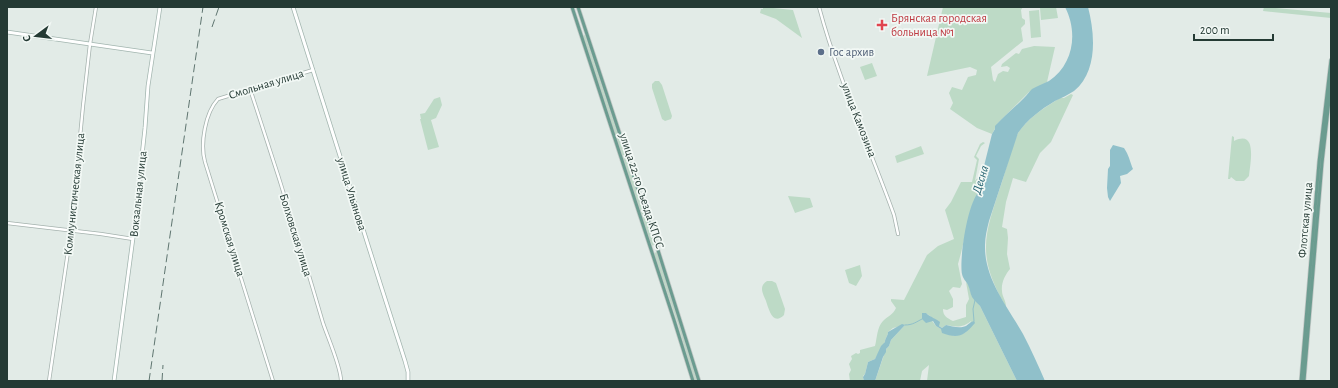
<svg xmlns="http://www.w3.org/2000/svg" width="1338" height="388" viewBox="0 0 1338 388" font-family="'Alegreya Sans',sans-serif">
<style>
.green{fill:#bddac6;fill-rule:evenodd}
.water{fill:#90c0ca}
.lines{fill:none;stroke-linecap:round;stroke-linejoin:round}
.stream{stroke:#90c0ca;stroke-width:1}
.tertiary-casing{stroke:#a5b2ae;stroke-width:4}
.secondary-casing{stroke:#a2b5af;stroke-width:4.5}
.primary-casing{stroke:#c2c8c6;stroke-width:4.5}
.tertiary{stroke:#fff;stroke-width:2.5}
.secondary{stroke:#fff;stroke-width:3}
.primary{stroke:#6b9c90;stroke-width:3}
.rail{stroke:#5f7570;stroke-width:1;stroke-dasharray:8 4;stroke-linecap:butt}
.health-dot{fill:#e0444e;stroke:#f2f8f5;stroke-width:1.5}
.service-dot{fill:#5c6f8a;stroke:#f2f8f5;stroke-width:1.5}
.labels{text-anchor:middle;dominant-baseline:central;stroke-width:3.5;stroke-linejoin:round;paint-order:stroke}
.health-label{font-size:12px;fill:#be3a42;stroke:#f2f8f5;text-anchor:start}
.service-label{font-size:12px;fill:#4e5e75;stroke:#f2f8f5;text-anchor:start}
.street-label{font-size:12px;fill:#243a34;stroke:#f2f8f5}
.water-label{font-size:13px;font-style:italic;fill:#246270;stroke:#f2f8f5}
</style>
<rect width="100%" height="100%" fill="#e2ebe7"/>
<path class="green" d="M763,7l30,3 9,28 -26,-19 -16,-6 1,-4h2z
M943,7h80l-2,3 1,8 3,2v4l-4,4 2,13 -32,26 2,13 2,2 3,-8 5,-3 5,1 2,-4 -3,-2 -6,1 1,-3 14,-11 3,1 3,-5 12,-3 21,1 -8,35 -18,10 -31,31 -6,11 -15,-6 -27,-19 3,-6 -4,-10 3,-6 10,3 6,-13 8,-2 1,-5 -7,-3 -43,9z
M1030,7h26l2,11 -17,2 -1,-12z
M1264,7l67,6v5l-68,-7z
M1039,10l2,27 -10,1 -2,-27z
M585,35l69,208 -1,3 -2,-2 -68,-208z
M872,63l5,13 -12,4 -5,-13z
M655,81h4l3,4 10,31 -1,3 -6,2 -3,-2 -10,-31v-4z
M1071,94l2,1 -22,47 -11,11 -14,29 -13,-4 -7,24 -4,25 5,2 1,9 -1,16 3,15c-5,6 -9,14 -8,22 0,6 4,9 4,16 -30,-52 -22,-71 -4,-125 5,-16 9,-33 16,-49 11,-16 26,-25 42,-35h4z
M440,97l2,8 -6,13 -5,2 8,27 -11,3 -8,-31h1l-1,-5 5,-1 9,-14z
M1232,136l2,1v4c24,-12 16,23 15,35l-5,5h-8l-5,-4 -1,2h-2z
M983,142l2,1 -4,3 -5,10 3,3 -4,22 5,-6v4l-2,1 -1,3h3l-3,5v7l-6,14 -10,44 -3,11 4,20 -2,4 -7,-1 -4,4 4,8v8l-6,3 -4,-1c0,7 4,9 10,12l13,-4v-12l3,-6 -3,-17 3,4 3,10 8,10 37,75h-90l2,-16 -7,6 -2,10h-45l11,-32 3,-3 2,-6 14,-15 -12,3 -5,4c0,4 -3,6 -3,10l-10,17 -7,3 -3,12 -2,2 1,5h-14l-1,-7 2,-4 -2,-6 3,-5 -1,-3 5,-3 2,1 2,-1v-3l15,-4c2,-8 2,-19 8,-25 5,-5 10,-6 13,-13l-5,-7v-2l13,1 23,-45 11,-9 16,-7 -9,-29 6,-8 10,-20h11l5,-22 -3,-3 6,-13zM926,313l9,7 4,6 3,2 4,-3c10,2 17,3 25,-4 -3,12 -5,12 -17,15l-18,-10z
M921,146l3,8 -27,9 -2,-7z
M788,196l22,2 3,9 -18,6z
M656,252h1l22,69 18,60h-3l-16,-57 -24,-70z
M860,265l2,11 -6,10 -7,-3 -4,-13z
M767,281h5l4,2 9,26 -1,6c-11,11 -15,-5 -18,-14 -1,-3 -4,-8 -4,-12 0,-4 2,-6 5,-8z"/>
<path class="water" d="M1065,7h23c7,27 10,64 -14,84 -6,4 -13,7 -19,10 -15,9 -27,18 -37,32l-29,88c-2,8 -4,16 -4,24 -1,34 23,62 38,89 8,15 15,31 22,47h-28l-37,-75c-3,-3 -6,-6 -8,-9 -2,-4 -2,-8 -4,-12 -2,-4 -5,-6 -6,-11 -3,-15 6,-78 20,-85 2,-4 1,-9 2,-14l-2,-1 10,-40 3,-5v-3c9,-10 19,-18 29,-28 3,-3 5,-6 8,-9 5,-3 11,-5 17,-8 25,-17 29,-49 16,-74z
M1113,145l11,3c5,7 6,14 9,21l-6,5 -7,2 1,7 -11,18 -2,-4 -1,-9 1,-19 2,-3v-16z
M922,313h4c4,4 11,6 14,9l-1,4 3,2 4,-3c6,1 13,4 20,1 3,-2 4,-4 8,-5l1,2c-11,13 -17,16 -33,10l-1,-4 -5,-3 -3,-5 -7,2 -4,-4z
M902,324l3,1 -14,15 -2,6 -3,3v3l-3,5 -8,24h-11l-1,-4 2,-3 3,-12 7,-3 6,-13 4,-4c0,-4 3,-6 3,-10z"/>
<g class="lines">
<path class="stream" d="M974,321l-1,-12 2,-9
M905,325c8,0 11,-3 17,-6"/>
<defs>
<path id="tertiary" d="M819,7c19,71 50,139 75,208l4,19
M250,89c26,78 50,155 73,234 5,15 18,44 18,58
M7,223l94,11 32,5
M49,381l22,-150 12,-125 7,-62 6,-37
M273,381l-68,-219c-5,-18 0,-49 13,-63l95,-29"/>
<path id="secondary" d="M293,7l88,279 24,75 3,11v9
M7,32l145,21
M114,381l19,-143 12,-110 3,-42 12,-79"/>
<path id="primary" d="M572,7l102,313 19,61
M578,7l79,240 42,134
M1301,381l18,-219 12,-102
M1304,381l18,-218 9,-80"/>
</defs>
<use href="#tertiary" class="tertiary-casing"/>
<use href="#secondary" class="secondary-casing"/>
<use href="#primary" class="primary-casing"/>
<use href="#tertiary" class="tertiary"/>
<use href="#secondary" class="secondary"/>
<use href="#primary" class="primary"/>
<path class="rail" d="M212,27l7,-20
M149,381l54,-374
M162,381l1,-16"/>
</g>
<path class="health-dot" d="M880 19h4v4h4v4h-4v4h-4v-4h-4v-4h4z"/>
<circle class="service-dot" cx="821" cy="52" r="4"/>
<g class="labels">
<g class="health-label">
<text x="891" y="18">Брянская городская<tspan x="891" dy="14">больница №1</tspan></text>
</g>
<g class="service-label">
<text x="829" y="52">Гос архив</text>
</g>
<g class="street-label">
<text transform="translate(266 84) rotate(-17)">Смольная улица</text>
<text transform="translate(859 120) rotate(69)">улица Камозина</text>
<text transform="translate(642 191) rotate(72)">улица 22-го Съезда КПСС</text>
<text transform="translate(74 194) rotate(-84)">Коммунистическая улица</text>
<text transform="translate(138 194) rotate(-84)">Вокзальная улица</text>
<text transform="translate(352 194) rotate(73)">улица Ульянова</text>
<text transform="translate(1305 220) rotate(-85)">Флотская улица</text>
<text transform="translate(296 235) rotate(73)">Болховская улица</text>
<text transform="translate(230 239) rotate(73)">Кромская улица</text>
</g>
<g class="water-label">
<text transform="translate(981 180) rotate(-73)">Десна</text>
</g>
</g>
<rect width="1338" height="388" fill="none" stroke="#243a34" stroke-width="16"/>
<g transform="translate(36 36) rotate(255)" stroke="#f2f8f5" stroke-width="3" paint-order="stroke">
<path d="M0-3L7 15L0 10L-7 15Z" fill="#243a34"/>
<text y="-6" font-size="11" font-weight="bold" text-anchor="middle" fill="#243a34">С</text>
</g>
<path d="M1194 34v6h79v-6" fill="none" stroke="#243a34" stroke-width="2"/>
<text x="1200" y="34" font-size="12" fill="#243a34" stroke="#f2f8f5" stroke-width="3" paint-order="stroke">200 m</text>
</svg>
